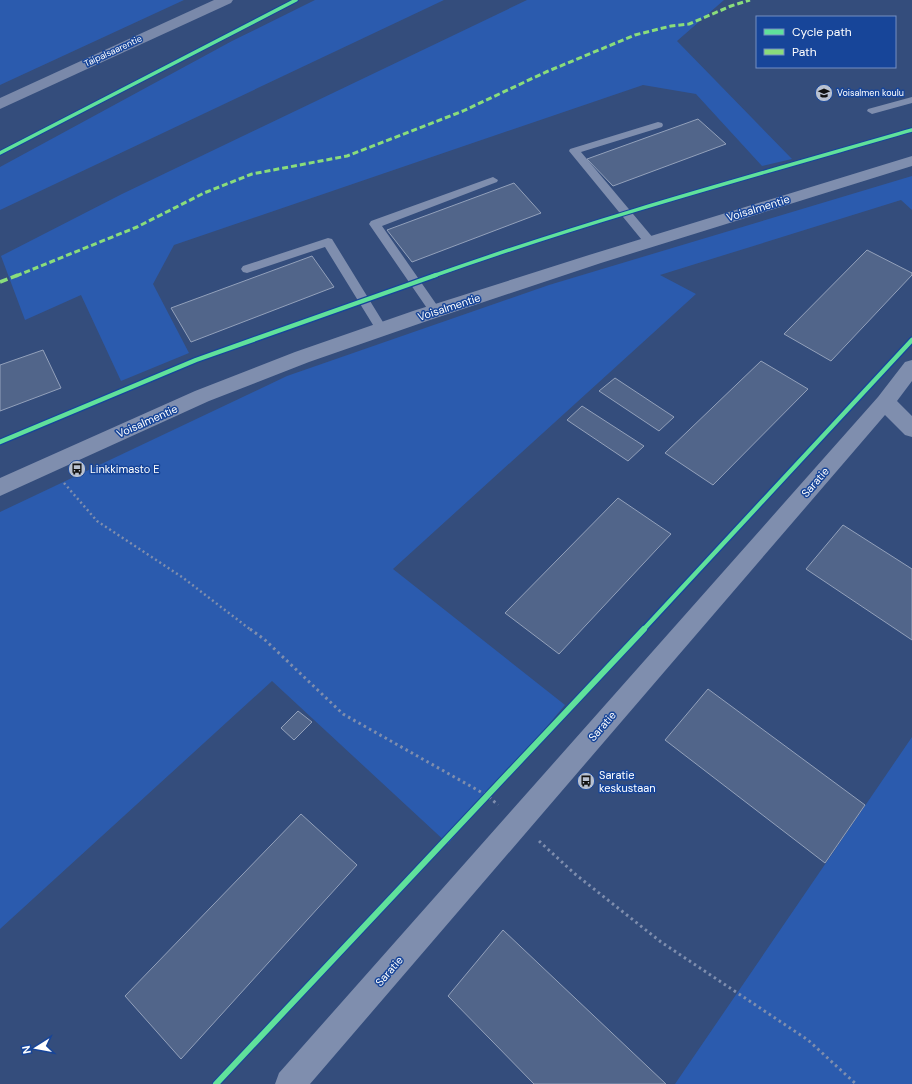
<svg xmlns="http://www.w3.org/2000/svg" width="912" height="1084" viewBox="0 0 912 1084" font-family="'DM Sans',sans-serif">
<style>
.green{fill:#2b5bae}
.building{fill:#51658a;stroke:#93a1bb}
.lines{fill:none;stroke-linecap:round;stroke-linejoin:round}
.path-far1{stroke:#7f8eae;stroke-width:2.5;stroke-dasharray:2 3;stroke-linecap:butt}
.path{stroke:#7f8eae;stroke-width:3;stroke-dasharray:2.5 3.5;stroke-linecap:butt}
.service{fill:#7f8eae;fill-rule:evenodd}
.minor{fill:#7f8eae;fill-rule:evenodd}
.tertiary{fill:#7f8eae;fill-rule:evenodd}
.secondary{fill:#7a89aa;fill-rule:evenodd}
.quiet-far1{stroke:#8add7b;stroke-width:3;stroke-dasharray:6 3;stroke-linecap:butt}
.quiet{stroke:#8add7b;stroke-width:3.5;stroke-dasharray:8 3.5;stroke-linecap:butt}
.cycleway-far2-casing{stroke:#174599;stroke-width:5.5}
.cycleway-far1-casing{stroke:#174599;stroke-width:7}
.cycleway-casing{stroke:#174599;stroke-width:8}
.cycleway-far2{stroke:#60e19b;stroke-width:3.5}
.cycleway-far1{stroke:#60e19b;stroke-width:4.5}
.cycleway{stroke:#60e19b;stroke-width:6}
.labels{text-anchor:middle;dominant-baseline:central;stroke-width:3;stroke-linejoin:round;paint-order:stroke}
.far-street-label{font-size:9px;fill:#fff;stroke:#174599}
.far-poi-label{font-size:9px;fill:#fff;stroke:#174599;text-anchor:start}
.street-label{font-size:11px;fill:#fff;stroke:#174599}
.poi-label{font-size:11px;fill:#fff;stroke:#174599;text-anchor:start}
</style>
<rect width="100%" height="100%" fill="#344d7c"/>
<path class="green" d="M0,0h184l-184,85z
M315,0h129l-444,210v-43l232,-126z
M527,0h197l-47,41 115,118 -30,7 -66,-72 -53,-9 -469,160 -21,39 36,69 -68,28 -40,-86 -56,25 -24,-64 121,-62z
M912,176v34l-11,-10 -241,75 36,19 -303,275 172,136 -117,139 -176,-163 -272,248v-417l287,-136 262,-91z
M912,737v347h-237z"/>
<path class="building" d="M698,119l28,25 -113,42 -26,-27z
M514,183l27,30 -129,49 -25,-32z
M867,250l45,23v2l-81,86 -47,-27z
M312,256l22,31 -143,55 -20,-34z
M43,350l18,38 -61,23v-46z
M761,361l47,28 -95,96 -48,-32z
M615,378l59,39 -15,14 -60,-40z
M582,406l62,40 -16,15 -61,-41z
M618,498l53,36 -112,120 -54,-41z
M843,525l69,44v71l-106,-71z
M708,689l157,116 -40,58 -160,-123z
M298,711l14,11 -18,18 -13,-12z
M301,814l56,51 -176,194 -56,-63z
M503,930l163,154h-132l-86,-88z"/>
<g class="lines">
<path class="path-far1" d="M64,483l33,38 85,56 69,53"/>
<path class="path" d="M250,629l14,10 79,75 145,82 10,9
M539,841l36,33 86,68 147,98 48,44"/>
<path class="service" d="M912,97v6l-40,11 -5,-3 1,-2z
M658,122l4,1 1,2 -1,2 -81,25 73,87 2,3 -2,3h-8l-77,-94 1,-2z
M493,177l5,3 -1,2 -115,44 59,85 -2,3 -4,1 -4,-1 -62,-90 2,-3z
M328,238l4,1 54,88 2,3 -2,3 -4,1 -4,-1 -53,-86 -78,26 -4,-1 -2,-3 2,-3z"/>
<path class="minor" d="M912,360v21l-15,20 15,15v21l-7,-2 -20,-20 -575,669h-35l4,-11 599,-676 27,-35z"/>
<path class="tertiary" d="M912,156v10l-311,97 -174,58 -118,41 -100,39 -209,95v-18l195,-87 100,-39 118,-41 176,-56z"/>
<path class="secondary" d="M214,0h19l-2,3 -231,106v-11z"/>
<path class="quiet-far1" d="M16,276l121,-49 67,-34 48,-19 95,-18 116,-45 83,-39 89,-37 36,-9 18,-2 42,-18 19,-6"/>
<path class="quiet" d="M0,282l18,-7"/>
<defs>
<path id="cycleway-far2" d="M0,153l296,-153
M433,276c158,-56 319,-100 479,-146"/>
<path id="cycleway-far1" d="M0,442l196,-82 240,-85
M643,630l269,-290"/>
<path id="cycleway" d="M216,1084l428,-455"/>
</defs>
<use href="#cycleway-far2" class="cycleway-far2-casing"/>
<use href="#cycleway-far1" class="cycleway-far1-casing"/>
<use href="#cycleway" class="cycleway-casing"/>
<use href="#cycleway-far2" class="cycleway-far2"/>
<use href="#cycleway-far1" class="cycleway-far1"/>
<use href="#cycleway" class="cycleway"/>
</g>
<defs>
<symbol id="school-disc" viewBox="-11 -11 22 22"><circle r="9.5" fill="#b8c1d1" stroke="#174599"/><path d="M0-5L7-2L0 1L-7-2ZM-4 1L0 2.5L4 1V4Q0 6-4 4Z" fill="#111"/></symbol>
<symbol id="bus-disc" viewBox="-11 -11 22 22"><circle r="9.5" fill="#b8c1d1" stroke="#174599"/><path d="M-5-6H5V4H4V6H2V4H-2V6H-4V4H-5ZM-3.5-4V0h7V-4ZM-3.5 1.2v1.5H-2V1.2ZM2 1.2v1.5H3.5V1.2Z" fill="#111"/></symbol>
</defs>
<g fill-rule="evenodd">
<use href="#school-disc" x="814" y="83" width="20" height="20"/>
<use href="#bus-disc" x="67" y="459" width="20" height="20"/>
<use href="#bus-disc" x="576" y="771" width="20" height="20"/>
</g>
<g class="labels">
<g class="far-street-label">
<text transform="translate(113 51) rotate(-25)">Taipalsaarentie</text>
</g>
<g class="far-poi-label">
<text x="837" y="93">Voisalmen koulu</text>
</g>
<g class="street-label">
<text transform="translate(758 208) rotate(-17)">Voisalmentie</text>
<text transform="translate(449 307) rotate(-18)">Voisalmentie</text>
<text transform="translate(147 421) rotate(-24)">Voisalmentie</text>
<text transform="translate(815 482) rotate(-49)">Saratie</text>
<text transform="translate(602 726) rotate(-49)">Saratie</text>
<text transform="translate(389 971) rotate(-49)">Saratie</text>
</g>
<g class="poi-label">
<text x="90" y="469">Linkkimasto E</text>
<text x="599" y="775">Saratie<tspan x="599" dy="13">keskustaan</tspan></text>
</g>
</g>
<rect x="756" y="16" width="140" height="52" fill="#174599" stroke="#748fc2"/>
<rect x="764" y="29" width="20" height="6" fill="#60e19b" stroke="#748fc2"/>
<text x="792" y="36" font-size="12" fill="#ffffff">Cycle path</text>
<rect x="764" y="49" width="20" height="6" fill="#8add7b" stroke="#748fc2"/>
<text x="792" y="56" font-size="12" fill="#ffffff">Path</text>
<g transform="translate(36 1048) rotate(259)" stroke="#174599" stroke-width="3" paint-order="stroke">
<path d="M0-3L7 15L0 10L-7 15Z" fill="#ffffff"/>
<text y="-6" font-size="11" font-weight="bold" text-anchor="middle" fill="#ffffff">N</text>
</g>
</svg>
